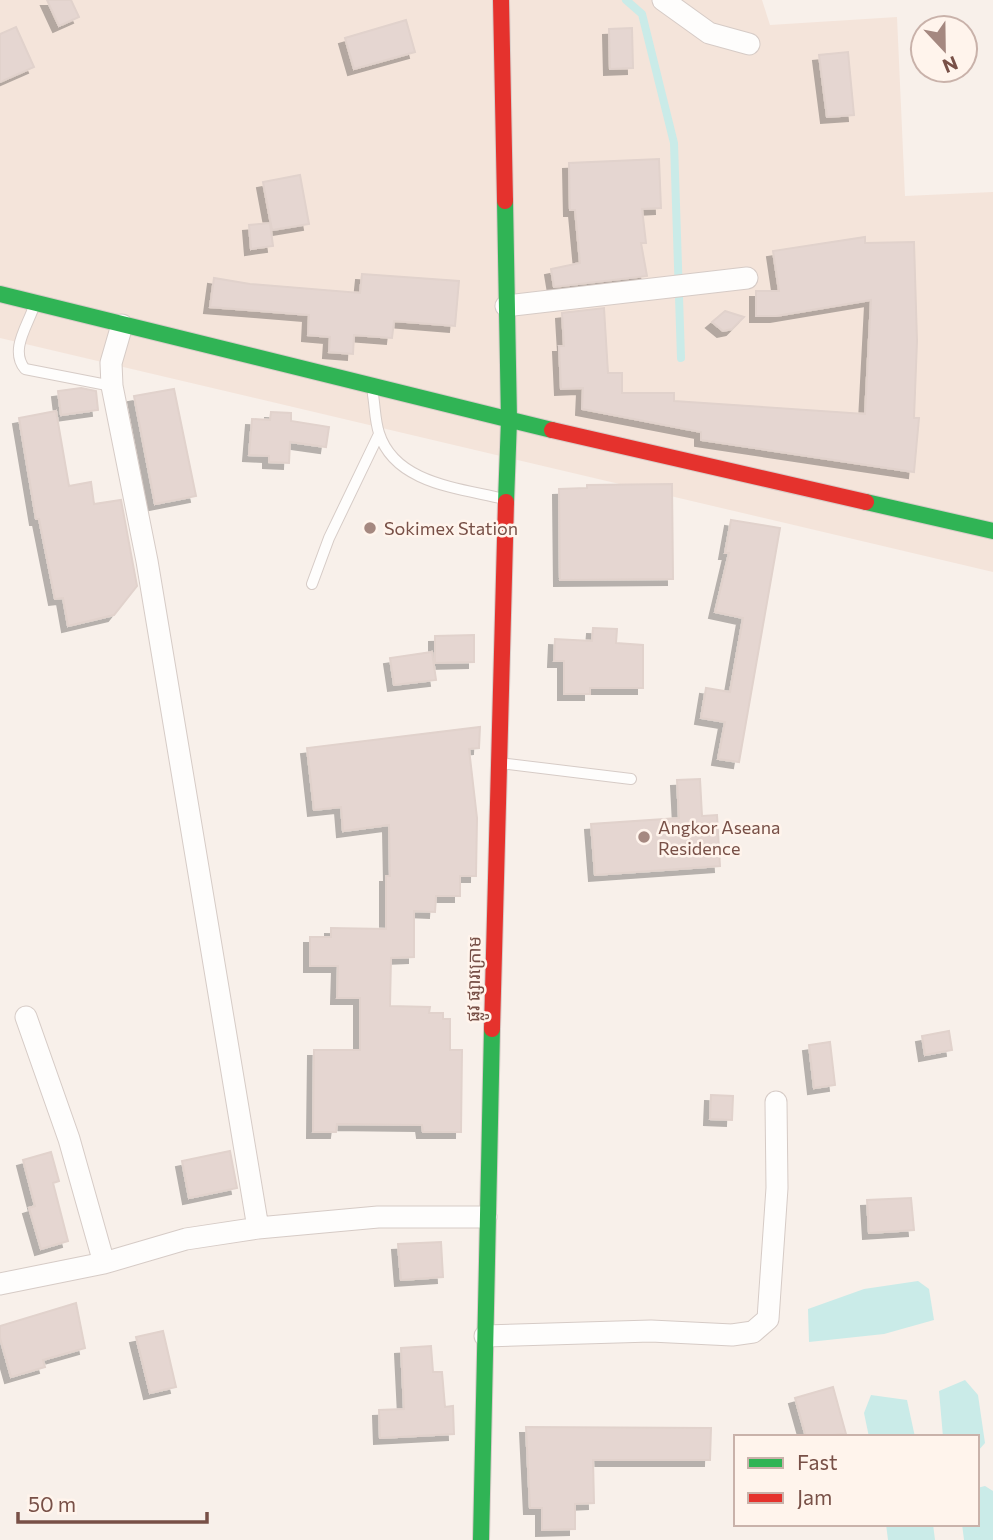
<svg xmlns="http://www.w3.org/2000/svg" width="993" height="1540" viewBox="0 0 993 1540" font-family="Commissioner,'Noto Sans Khmer',sans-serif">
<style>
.residential{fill:#f4e4da}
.water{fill:#caebe8}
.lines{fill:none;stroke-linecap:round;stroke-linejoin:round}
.stream{stroke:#caebe8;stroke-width:8}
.building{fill:#e5d6d1;stroke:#e1d2cc;stroke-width:2;filter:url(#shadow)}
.lane-casing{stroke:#d6cbc6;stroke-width:12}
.street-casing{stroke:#d6cbc6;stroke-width:23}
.fast-casing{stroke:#d8ccc8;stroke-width:18}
.jam-casing{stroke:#d8ccc8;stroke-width:18}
.lane{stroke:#fefdfc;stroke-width:10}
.street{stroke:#fefdfc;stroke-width:21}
.fast{stroke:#30b455;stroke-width:16}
.jam{stroke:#e5322d;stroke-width:16}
.poi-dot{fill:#a58880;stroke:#fff4ec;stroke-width:2.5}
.labels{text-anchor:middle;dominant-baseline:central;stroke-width:5;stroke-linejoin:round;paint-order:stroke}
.poi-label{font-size:18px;fill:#785047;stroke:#fff4ec;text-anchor:start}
.street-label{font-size:18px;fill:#785047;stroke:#fff4ec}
</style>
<defs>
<filter id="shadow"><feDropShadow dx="-6" dy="6" stdDeviation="0" flood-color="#0004"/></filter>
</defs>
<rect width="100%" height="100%" fill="#f8f0ea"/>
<path class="residential" d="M0,0h762l8,25 127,-8 8,179 88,-4v380l-993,-234z"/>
<path class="water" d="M918,1281l11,8 5,31 -50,14 -75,8 -1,-33 56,-20z
M965,1380l13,15 7,48 -8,9v-15h-34l-4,-46z
M871,1395l36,5 8,37h-46l-5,-24z
M985,1486l8,5v49h-29l-2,-16h15v-36z
M886,1524h47l2,16h-47z"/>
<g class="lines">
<path class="stream" d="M626,0l16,14 32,129 7,215"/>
</g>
<path class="building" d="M47,0h24l8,17 -20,9z
M406,20l9,32 -61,17 -9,-31z
M16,27l18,40 -34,15v-48z
M632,28l1,40 -23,1 -1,-40z
M848,52l6,63 -27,2 -8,-62z
M659,159l2,49 -19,1 4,34h-5l6,33 -93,11 -3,-18 29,-6 -5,-53h-5l-1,-47z
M300,175l9,49 -37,6 -9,-48z
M270,223l3,23 -22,3 -2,-24z
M865,237v6l49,-1 3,99 -3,77h5l-5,54 -213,-32v-8l-119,-23 1,-21 -22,1 -2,-43h5l-2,-33 42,-5 4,65h14v20h52v8l191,13 6,-114 -95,16h-20v-25h23l-6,-40z
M362,274l97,7 -4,45 -61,-5 -2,17 -38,-3 -1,19 -24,-2 1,-15 -22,-2 1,-20 -99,-8 4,-29 36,6 110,9z
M725,311l19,6 -12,12 -9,2 -11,-9z
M81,388l15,3 2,19 -37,5 -3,-24z
M174,389l22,107 -41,8 -21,-108z
M56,411l13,75 22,-4 3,22 27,-4 16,86 -23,29 -46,11 -5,-28 -8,1 -16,-80h-3l-17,-101z
M271,412l20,1v8l38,6 -3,20 -36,-5 -1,21 -20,-1v-6l-20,-1 3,-36 18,1z
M672,484l1,95 -113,1 -1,-91 28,-1v-3z
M731,520l49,8 -41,234 -21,-3 7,-37 -24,-4 5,-30 24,4 13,-74 -28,-6 14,-59h-4z
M593,628l24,1 -1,14 27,2v43h-53v6h-26v-33h-10l1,-22 37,2z
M474,635v27l-39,1v-27z
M432,652l4,28 -42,5 -4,-27z
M480,727l-1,21 -10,1 8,69 -1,58h-16v20h-24l-1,16 -21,-1v46l-23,1 -1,48 40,1 -1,6h14v6h7v31h12l-1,82h-38l-1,-7 -85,-1 -1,8h-23l1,-82h46v-52h-23l1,-32h-28v-29h21v-9l55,1v-53h4l-1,-51 -46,6 -2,-24 -27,3 -7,-62z
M700,779l2,37 15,-1 3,51 -125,9 -4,-51 88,-6 -2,-38z
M949,1031l3,19 -27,5 -3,-19z
M830,1042l5,43 -21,3 -5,-43z
M711,1095l22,1 -1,24 -22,-1z
M230,1151l7,37 -48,10 -7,-37z
M51,1152l8,29 -6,2 15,58 -27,8 -12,-41 6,-2 -12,-46z
M911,1198l3,32 -45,3 -2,-33z
M441,1242l2,35 -42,3 -3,-36z
M76,1303l9,45 -42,12 2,7 -34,10 -11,-39v-12z
M163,1331l13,56 -26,6 -14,-56z
M431,1346l2,26h9l3,35 8,-1 1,28 -74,4 -1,-28 25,-1 -3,-61z
M833,1387l13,47 -40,3 -11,-39z
M526,1427l185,1 -1,32h-117l1,43 -19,1v25l-33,1v-22h-12z"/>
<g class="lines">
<defs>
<path id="lane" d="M33,309c-7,19 -23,42 -8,60l87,17
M373,395c2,12 2,26 6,38 16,51 81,55 125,66
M312,584l17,-46 50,-104
M500,763l131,16"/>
<path id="street" d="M663,0l46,33 40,11
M506,306l241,-28
M122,325l-11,38 1,23 35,175 111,667
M26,1017l43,122 35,124
M0,1284l104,-21 82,-24 72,-11 120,-11h108
M485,1336l166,-5 81,4 21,-3 15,-13 9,-131 -1,-86"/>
<path id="fast" d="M505,201l4,219 -3,82
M0,294l552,136
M866,502l127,29
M481,1540l11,-511"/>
<path id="jam" d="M501,0l4,201
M552,430l314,72
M492,1029l14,-527"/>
</defs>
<use href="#lane" class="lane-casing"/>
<use href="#street" class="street-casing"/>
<use href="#fast" class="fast-casing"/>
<use href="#jam" class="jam-casing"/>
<use href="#lane" class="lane"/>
<use href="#street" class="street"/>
<use href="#fast" class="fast"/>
<use href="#jam" class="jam"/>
</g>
<g class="poi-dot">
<circle cx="370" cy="528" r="7"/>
<circle cx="644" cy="837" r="7"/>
</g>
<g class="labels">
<g class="poi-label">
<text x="384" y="528">Sokimex Station</text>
<text x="658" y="827">Angkor Aseana<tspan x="658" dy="21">Residence</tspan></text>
</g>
<g class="street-label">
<text transform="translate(473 979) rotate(-89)">ផ្លូវ ផ្សារក្រោម</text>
</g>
</g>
<rect x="734" y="1435" width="245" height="91" fill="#fff4ec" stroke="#c9b2aa" stroke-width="2"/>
<rect x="748" y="1458" width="35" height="10" fill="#30b455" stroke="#c9b2aa" stroke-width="2"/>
<text x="797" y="1470" font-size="21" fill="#785047">Fast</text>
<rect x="748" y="1493" width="35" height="10" fill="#e5322d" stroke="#c9b2aa" stroke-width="2"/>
<text x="797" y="1505" font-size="21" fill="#785047">Jam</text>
<g transform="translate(944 49) rotate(158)"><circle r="33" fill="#fff4ec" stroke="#c9b2aa" stroke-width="2"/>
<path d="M0-5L12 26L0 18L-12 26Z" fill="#a58880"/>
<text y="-10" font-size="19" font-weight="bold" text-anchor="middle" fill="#785047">N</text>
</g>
<path d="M18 1512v10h189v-10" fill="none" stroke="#785047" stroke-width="3.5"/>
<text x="28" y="1512" font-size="21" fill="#785047" stroke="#fff4ec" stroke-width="5" paint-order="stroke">50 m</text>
</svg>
